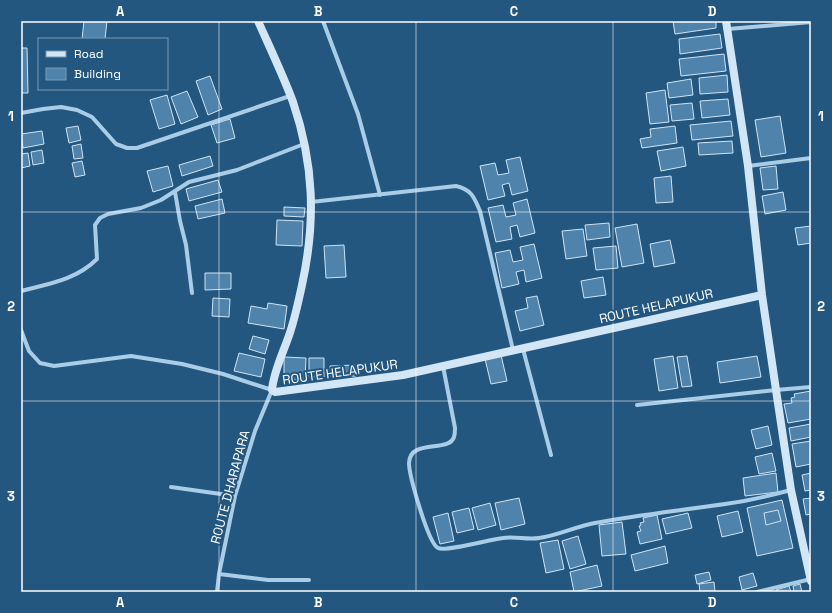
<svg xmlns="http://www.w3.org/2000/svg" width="832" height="613" viewBox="0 0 832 613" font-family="'Space Grotesk',sans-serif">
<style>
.building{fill:#5083ab;stroke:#cde4f5}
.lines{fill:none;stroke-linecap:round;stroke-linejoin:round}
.street{stroke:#a9cce7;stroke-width:4}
.secondary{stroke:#d3e6f6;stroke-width:8}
.grid{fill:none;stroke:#fff;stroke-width:1;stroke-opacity:0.55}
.labels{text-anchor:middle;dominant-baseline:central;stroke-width:4;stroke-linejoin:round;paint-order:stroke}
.street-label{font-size:13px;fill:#fff;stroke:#235780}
.neatline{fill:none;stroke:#fff;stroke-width:1.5}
.grid-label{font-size:13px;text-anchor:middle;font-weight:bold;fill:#fff}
</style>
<rect width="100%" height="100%" fill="#235780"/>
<path class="building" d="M84,21h23l-2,18h-23z
M673,21h43v7l-41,6z
M720,34l2,14 -42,6 -1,-15z
M21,48h6l1,45h-7z
M724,54l2,17 -45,5 -2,-17z
M727,75l1,17 -28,2 -1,-16z
M210,76l12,33 -14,6 -12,-34z
M691,79l2,16 -24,3 -2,-15z
M665,90l4,32 -19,2 -4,-31z
M187,91l11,26 -17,7 -10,-27z
M167,95l8,29 -16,5 -9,-29z
M728,99l2,16 -28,3 -2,-17z
M692,103l2,16 -22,2 -2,-16z
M780,116l6,37 -25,4 -6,-37z
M230,119l5,19 -18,5 -6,-18z
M731,121l2,15 -41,4 -2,-15z
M78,126l3,14 -12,3 -3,-15z
M675,126l2,17 -35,5 -2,-9 11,-2 -1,-8z
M42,131l2,13 -21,4 -2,-14z
M732,141l1,12 -34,2 -1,-12z
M81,144l2,14 -9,1 -2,-13z
M683,147l3,19 -25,5 -4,-20z
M42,150l2,13 -11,2 -2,-13z
M28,153l2,13 -9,2v-14z
M210,156l3,10 -31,10 -3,-11z
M520,157l8,34 -16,4 -3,-12 -7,2 3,11 -17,4 -8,-34 15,-3 3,12 11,-2 -3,-13z
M82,161l3,14 -10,2 -3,-14z
M168,166l5,20 -20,6 -6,-21z
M776,166l2,23 -15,1 -3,-22z
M671,176l2,26 -17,1 -2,-25z
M218,180l4,12 -33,9 -3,-12z
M783,192l3,18 -21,4 -3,-18z
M222,199l3,14 -27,6 -3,-13z
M527,199l8,34 -15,4 -3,-12 -7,2 2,12 -16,3 -8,-34 15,-3 3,12 10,-2 -3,-12z
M284,207l21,1 -1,9 -20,-1z
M277,220l26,1 -1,25 -26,-1z
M609,223l1,14 -23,3 -2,-15z
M637,224l7,39 -22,4 -7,-39z
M811,226v17l-13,2 -3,-17z
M583,229l4,27 -21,3 -4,-28z
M670,240l5,23 -21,4 -4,-23z
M534,244l8,34 -16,4 -2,-12 -8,2 3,12 -17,4 -7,-35 15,-3 3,12 10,-2 -3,-13z
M344,245l2,32 -20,1 -2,-32z
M616,246l2,22 -22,2 -3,-22z
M205,273h26v16l-26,1z
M603,277l3,18 -22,3 -3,-17z
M537,296l7,29 -24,6 -5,-20 13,-3 -2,-10z
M213,298l17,1 -1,18 -17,-1z
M268,303l19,3 -3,23 -36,-6 3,-17 16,3z
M253,336l16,4 -4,14 -16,-5z
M239,353l26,6 -4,18 -27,-6z
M501,355l6,26 -16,3 -6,-25z
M673,356l5,32 -19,3 -5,-32z
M687,356l5,30 -10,1 -5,-30z
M757,356l4,21 -41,6 -3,-21z
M284,357l22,1 -1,22 -21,-1z
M309,358h15v19h-15z
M355,365l1,11 -25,1 -1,-11z
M811,391v28l-23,4 -4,-19 8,-1 -1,-5 4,-1 -1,-3z
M811,424v13l-20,4 -2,-13z
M768,426l4,19 -16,4 -5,-19z
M811,441v23l-15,3 -4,-23z
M772,453l4,18 -17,3 -4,-17z
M776,473l2,19 -33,4 -2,-18z
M811,473v17l-6,1 -3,-16z
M519,498l6,26 -24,6 -6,-27z
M811,498v16l-5,1 -3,-16z
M782,500l11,48 -36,8 -10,-48z
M490,503l6,22 -18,5 -6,-22z
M469,508l5,21 -17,4 -5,-21z
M778,510l3,11 -15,4 -2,-12z
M738,511l5,21 -21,5 -5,-21z
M448,513l6,28 -14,3 -7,-27z
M688,513l4,15 -26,6 -4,-15z
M657,515l5,24 -22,5 -3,-12 4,-1 -2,-5 2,-1 -1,-2 4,-1 -1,-4z
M622,522l4,32 -24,2 -3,-31z
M578,536l8,28 -16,5 -8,-28z
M558,540l6,29 -18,4 -6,-30z
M665,546l3,17 -33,8 -4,-16z
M597,565l5,21 -28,6 -4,-20z
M709,572l2,8 -14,4 -2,-9z
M753,573l4,13 -15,4 -3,-13z
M714,582l1,10h-15l-1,-8z
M800,584l2,8h-8l-1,-6z
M789,586l2,6h-14l-1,-2z"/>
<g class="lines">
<path class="street" d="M323,21l35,93 22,81
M728,29l83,-7
M21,113l22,-4 18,-2 16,3 15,7 24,27 11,4h10l153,-52
M748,166l63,-8
M175,192l5,29 6,24 6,48
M311,202l145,-16c16,4 18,11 24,25l33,139
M21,291c27,-7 55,-11 76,-32l-2,-34 5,-7 8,-4 33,-6 20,-8 28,-18 48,-12 67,-26
M21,330l8,21 11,12 14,3 77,-10 51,8 41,10 49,16 -17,41 -20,65 -16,78 -2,18
M523,349l28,106
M443,366l12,62c0,2 0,6 -1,9 -5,16 -44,1 -45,26 0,12 19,80 29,85 8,4 53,-9 65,-10 12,-2 24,2 36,0 18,-2 38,-12 56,-15 49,-9 100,-14 149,-22 16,-3 32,-7 47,-11
M637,405l139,-15 35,-3
M171,487l64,9
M219,574l49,6h41
M757,592l54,-13"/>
<path class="secondary" d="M258,21c12,27 25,54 35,81 21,62 23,119 9,183 -3,14 -6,28 -10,41 -6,22 -18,42 -20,64l3,2 128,-17 359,-80
M726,21l22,145 14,129 14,95 15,100 20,91"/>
</g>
<path class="grid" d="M219,21v571M416,21v571M613,21v571M21,212h790M21,401h790"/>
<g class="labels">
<g class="street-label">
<text transform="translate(656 306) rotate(-13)">ROUTE HELAPUKUR</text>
<text transform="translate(340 372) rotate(-8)">ROUTE HELAPUKUR</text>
<text transform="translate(230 487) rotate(-75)">ROUTE DHARAPARA</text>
</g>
</g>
<rect width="832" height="613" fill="none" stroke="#235780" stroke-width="44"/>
<rect x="38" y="38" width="130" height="52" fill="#235780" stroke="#7b9ab3"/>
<rect x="46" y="51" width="20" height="6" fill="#d3e6f6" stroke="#7b9ab3"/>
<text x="74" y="58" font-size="12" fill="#ffffff">Road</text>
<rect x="46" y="68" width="20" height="12" fill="#5083ab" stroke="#7b9ab3"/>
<text x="74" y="78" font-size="12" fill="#ffffff">Building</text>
<rect x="22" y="22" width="788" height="569" class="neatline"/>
<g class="grid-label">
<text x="120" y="16">A</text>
<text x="318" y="16">B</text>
<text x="514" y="16">C</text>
<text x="712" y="16">D</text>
<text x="11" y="121">1</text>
<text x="821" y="121">1</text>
<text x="11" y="311">2</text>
<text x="821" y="311">2</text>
<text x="11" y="501">3</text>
<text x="821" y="501">3</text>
<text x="120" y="607">A</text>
<text x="318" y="607">B</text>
<text x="514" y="607">C</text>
<text x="712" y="607">D</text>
</g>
</svg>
